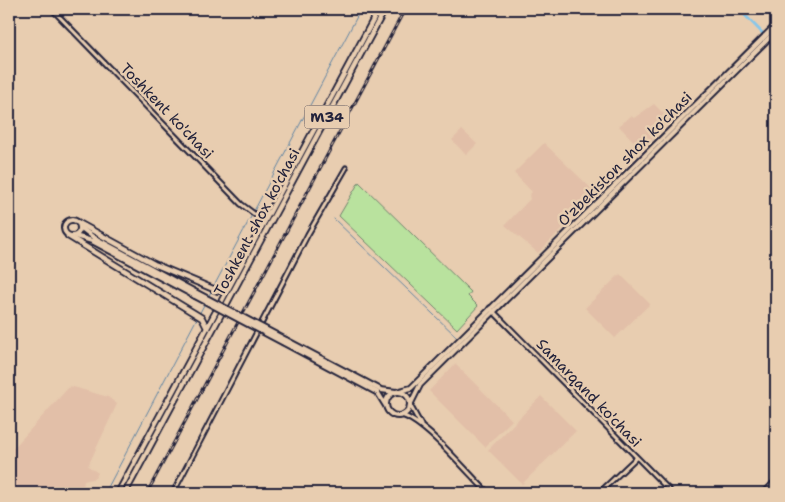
<svg xmlns="http://www.w3.org/2000/svg" width="785" height="502" viewBox="0 0 785 502" font-family="'Shantell Sans',sans-serif">
<style>
.built{fill:#e2bfa8}
.green{fill:#b9e29e;stroke:#6e826c}
.lines{fill:none;stroke-linecap:round;stroke-linejoin:round}
.stream{stroke:#6084a3;stroke-width:1}
.canal{stroke:#89c6e9;stroke-width:3}
.minor-casing{stroke:#22223b;stroke-width:7}
.major-casing{stroke:#22223b;stroke-width:8}
.highway-casing{stroke:#22223b;stroke-width:8}
.minor{stroke:#e8cdb0;stroke-width:3}
.major{stroke:#e8cdb0;stroke-width:4}
.highway{stroke:#e8cdb0;stroke-width:4.5}
.rail-casing{stroke:#22223b;stroke-width:3}
.rail{stroke:#e8cdb0;stroke-width:1;stroke-dasharray:4;stroke-linecap:butt}
.major-bridge-casing{stroke:#22223b;stroke-width:8;stroke-linecap:butt}
.major-bridge{stroke:#e8cdb0;stroke-width:4}
.labels{text-anchor:middle;dominant-baseline:central;stroke-width:5;stroke-linejoin:round;paint-order:stroke}
.shield{fill:#e8cdb0;stroke:#5d555e;stroke-width:1}
.shield-label{font-size:14px;font-weight:bold;fill:#22223b}
.street-label{font-size:15px;fill:#22223b;stroke:#e8cdb0}
</style>
<rect width="100%" height="100%" fill="#e8cdb0"/>
<filter id="ink" filterUnits="userSpaceOnUse"><feTurbulence type="fractalNoise" baseFrequency=".02" numOctaves="2"/><feDisplacementMap in="SourceGraphic" scale="10" xChannelSelector="R" yChannelSelector="G"/><feConvolveMatrix kernelMatrix="1 2 1 2 8 2 1 2 1" color-interpolation-filters="sRGB"/></filter>
<g filter="url(#ink)">
<path class="built" d="M654,104l17,17 -29,29 -23,-24 12,-10 3,2z
M462,130l15,14 -11,11 -14,-15z
M544,143l53,51 -59,59 -33,-28 25,-26 -1,-4 3,-3 -18,-19z
M620,274l30,30 -35,34 -30,-30z
M455,364l57,56 -27,27 -56,-56z
M70,386l38,11 9,7 -29,62 10,7 -3,5 -11,3 -2,12h-73v-40z
M541,396l35,35 -54,53 -34,-34z"/>
<path class="green" d="M359,182l112,110 -3,4 10,10 -21,23 -118,-113z"/>
<g class="lines">
<path class="stream" d="M254,211l107,-202
M334,219l124,119
M214,286l38,-71
M208,297l4,-7
M105,493l100,-190"/>
<path class="canal" d="M739,9l37,38"/>
<defs>
<path id="minor" d="M52,9l189,195 24,18
M490,308l182,185
M410,405l11,20
M401,415c24,6 68,59 87,78
M173,493l135,-259 38,-66
M599,493l37,-35
M764,493l12,-13"/>
<path id="major" d="M64 228a8 8 0 1 1 16 0a8 8 0 1 1-16 0Z
M80,227l13,10 104,56
M75,236l17,5 103,55
M286,340l95,50 15,2 15,-4 365,-363
M284,343l94,50 8,13
M386 404a12 12 0 1 1 24 0a12 12 0 1 1-24 0Z
M410,405l10,-20 356,-354"/>
<path id="highway" d="M77,222l77,42 64,27 10,-4
M68,236l134,82 5,10
M118,493l261,-484
M125,493l260,-484"/>
</defs>
<use href="#minor" class="minor-casing"/>
<use href="#major" class="major-casing"/>
<use href="#highway" class="highway-casing"/>
<use href="#minor" class="minor"/>
<use href="#major" class="major"/>
<use href="#highway" class="highway"/>
<defs>
<path id="rail" d="M147,493l258,-484"/>
</defs>
<use href="#rail" class="rail-casing"/>
<use href="#rail" class="rail"/>
<defs>
<path id="major-bridge" d="M197,293l89,47
M195,296l89,47"/>
</defs>
<use href="#major-bridge" class="major-bridge-casing"/>
<use href="#major-bridge" class="major-bridge"/>
</g>
</g>
<g class="labels">
<rect class="shield" x="304.5" y="105.5" width="45" height="23" rx="4"/>
<g class="shield-label">
<text x="327" y="117">M34</text>
</g>
<g class="street-label">
<text transform="translate(167 111) rotate(46)">Toshkent ko'chasi</text>
<text transform="translate(625 159) rotate(-45)">O'zbekiston shox ko'chasi</text>
<text transform="translate(257 222) rotate(-62)">Toshkent shox ko'chasi</text>
<text transform="translate(589 393) rotate(46)">Samarqand ko'chasi</text>
</g>
</g>
<rect width="785" height="502" fill="none" stroke="#e8cdb0" stroke-width="30"/>
<rect x="15" y="15" width="755" height="472" fill="none" stroke="#22223b" stroke-width="2" filter="url(#ink)"/>
</svg>
